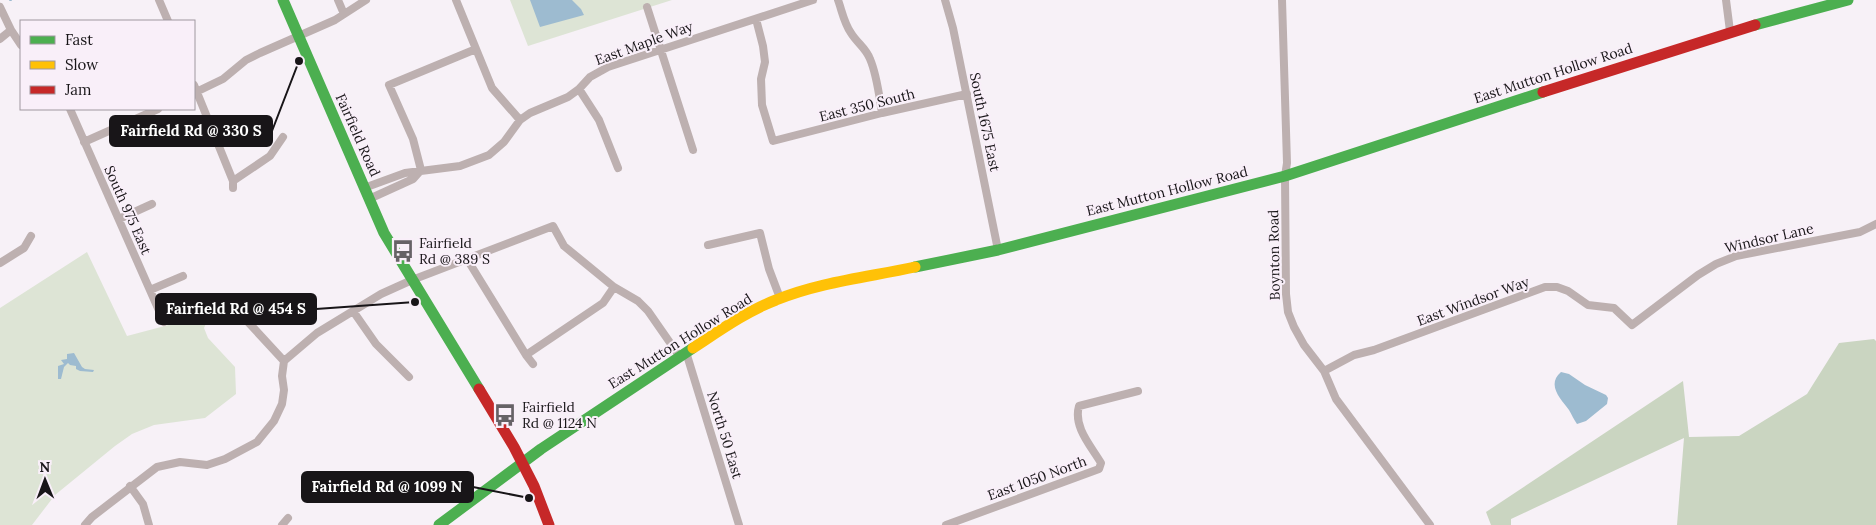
<svg xmlns="http://www.w3.org/2000/svg" width="1876" height="525" viewBox="0 0 1876 525" font-family="Lora,serif">
<style>
.green{fill:#dde4d5}
.forest{fill:#cad5c1}
.water{fill:#9dbbd0}
.lines{fill:none;stroke-linecap:round;stroke-linejoin:round}
.stream{stroke:#9dbbd0;stroke-width:2}
.street{stroke:#bdb0b0;stroke-width:8}
.fast{stroke:#4caf50;stroke-width:11}
.slow{stroke:#ffc107;stroke-width:11}
.jam{stroke:#c62828;stroke-width:11}
.labels{text-anchor:middle;dominant-baseline:central;stroke-width:4;stroke-linejoin:round;paint-order:stroke}
.street-label{font-size:14px;fill:#181518;stroke:#f9eff9}
.poi-label{font-size:14px;fill:#181518;stroke:#f9eff9;text-anchor:start}
.leader{fill:none;stroke:#181518;stroke-width:2}
.callout-dot{fill:#181518;stroke:#f9eff9;stroke-width:2}
.callout{fill:#181518;stroke:#181518;stroke-width:2}
.callout-label{font-size:15px;text-anchor:middle;font-weight:bold;fill:#fff}
</style>
<rect width="100%" height="100%" fill="#f7f1f7"/>
<path class="green" d="M510,0h162l-144,46z
M87,252l40,84 83,-22 -6,14 4,10 27,29 1,27 -31,24 -51,7 -22,9 -17,12 -60,49 -23,30h-32v-217z"/>
<path class="forest" d="M1874,339l2,2v184h-199l7,-87 -173,81v6h-20l-5,-13 197,-131 6,56 50,-1 68,-42 32,-51z"/>
<path class="water" d="M530,0h42l9,9 3,6 -44,12z
M74,353l8,14 3,2 9,1 -1,2 -13,-1 -4,-2v-3l-6,-1 -2,-2 -4,4 -3,12h-3v-13l6,-2 -3,-4 6,-1v-5z
M1561,372l8,2 16,11 21,10 2,3 -1,6 -21,17 -9,3c-3,-4 -5,-9 -8,-14 -8,-11 -23,-25 -8,-38z"/>
<g class="lines">
<path class="stream" d="M10,0h1"/>
<path class="street" d="M159,0l9,21
M338,0l6,14
M456,0l36,88 28,32
M838,0c4,11 6,23 13,33 6,10 15,15 19,26 7,16 9,36 12,54
M945,0l8,28 45,222
M1282,0l5,163 -2,13 1,118 2,18 6,15 10,18 20,26 12,28 94,126
M1726,0l4,31
M0,7l11,23 10,15
M647,7l46,143
M756,19l7,27 2,16 -4,17 1,26 11,36 109,-28 85,-19
M0,39l11,-9
M194,85l39,96v7
M579,89l20,31 19,48
M194,93l29,-14 23,-19 14,-7 75,-33 31,-20
M70,109l94,213
M84,142l74,-33
M421,170l-8,-31 -24,-54 87,-36
M233,181l37,-25 13,-19
M364,188l41,-15 55,-7 29,-11 15,-13 16,-22 10,-7 38,-16 11,-8 11,-12 18,-10 205,-67
M369,199l44,-20 8,-9
M119,219l33,-15
M708,245l52,-12 9,36 11,29
M467,259l59,96 7,9
M0,263l24,-15 7,-12
M150,290l33,-14
M353,311l23,33 33,33
M248,322l36,39
M686,352l53,173
M526,355l77,-52 11,-16
M1324,371l30,-16 20,-5 171,-63h12l11,4 20,14 26,3 18,17 66,-50 18,-11 20,-8 124,-24 16,-8
M130,486l13,18 6,21
M85,525l7,-8 65,-50 23,-5 27,3 18,-6 32,-17 17,-21 8,-17 2,-14 -2,-14 2,-15 33,-28 64,-39 31,-14 141,-54 11,20 50,41 24,14 10,10 32,46
M282,525l6,-7
M946,525l153,-56 2,-6c-10,-17 -28,-36 -22,-57l59,-15"/>
<path class="fast" d="M283,0l101,233 95,156
M1755,25l93,-25
M915,267l83,-17 287,-74 258,-84
M439,525l102,-76 152,-101"/>
<path class="slow" d="M693,348c26,-17 54,-37 83,-48 44,-18 93,-23 139,-33"/>
<path class="jam" d="M1543,92l212,-67
M479,389l35,58 20,39 15,39"/>
</g>
<defs>
<symbol id="bus-bare" viewBox="-9 -9 18 18"><path d="M-5-6H5V4H4V6H2V4H-2V6H-4V4H-5ZM-3.5-4V0h7V-4ZM-3.5 1.2v1.5H-2V1.2ZM2 1.2v1.5H3.5V1.2Z" fill="#666266" stroke="#f9eff9" stroke-width="2.5" paint-order="stroke"/></symbol>
</defs>
<g fill-rule="evenodd">
<use href="#bus-bare" x="387" y="235" width="32" height="32"/>
<use href="#bus-bare" x="489" y="399" width="32" height="32"/>
</g>
<g class="labels">
<g class="street-label">
<text transform="translate(644 43) rotate(-20)">East Maple Way</text>
<text transform="translate(1553 73) rotate(-18)">East Mutton Hollow Road</text>
<text transform="translate(867 105) rotate(-14)">East 350 South</text>
<text transform="translate(985 122) rotate(78)">South 1675 East</text>
<text transform="translate(358 135) rotate(66)">Fairfield Road</text>
<text transform="translate(1167 191) rotate(-14)">East Mutton Hollow Road</text>
<text transform="translate(128 210) rotate(66)">South 975 East</text>
<text transform="translate(1769 238) rotate(-13)">Windsor Lane</text>
<text transform="translate(1274 255) rotate(-91)">Boynton Road</text>
<text transform="translate(1473 301) rotate(-20)">East Windsor Way</text>
<text transform="translate(680 341) rotate(-32)">East Mutton Hollow Road</text>
<text transform="translate(725 435) rotate(73)">North 50 East</text>
<text transform="translate(1037 478) rotate(-20)">East 1050 North</text>
</g>
<g class="poi-label">
<text x="419" y="243">Fairfield<tspan x="419" dy="16">Rd @ 389 S</tspan></text>
<text x="522" y="407">Fairfield<tspan x="522" dy="16">Rd @ 1124 N</tspan></text>
</g>
</g>
<path class="leader" d="M299 61L272 131M415 302L316 309M529 498L473 487"/>
<g class="callout-dot">
<circle cx="299" cy="61" r="5"/>
<circle cx="415" cy="302" r="5"/>
<circle cx="529" cy="498" r="5"/>
</g>
<g class="callout">
<rect x="110" y="116" width="162" height="30" rx="5"/>
<rect x="156" y="294" width="160" height="30" rx="5"/>
<rect x="302" y="472" width="171" height="30" rx="5"/>
</g>
<g class="callout-label">
<text x="191" y="136">Fairfield Rd @ 330 S</text>
<text x="236" y="314">Fairfield Rd @ 454 S</text>
<text x="387" y="492">Fairfield Rd @ 1099 N</text>
</g>
<rect x="20" y="20" width="175" height="90" fill="#f9eff9" stroke="#9f989f"/>
<rect x="30" y="36" width="25" height="8" fill="#4caf50" stroke="#9f989f"/>
<text x="65" y="45" font-size="15" fill="#181518">Fast</text>
<rect x="30" y="61" width="25" height="8" fill="#ffc107" stroke="#9f989f"/>
<text x="65" y="70" font-size="15" fill="#181518">Slow</text>
<rect x="30" y="86" width="25" height="8" fill="#c62828" stroke="#9f989f"/>
<text x="65" y="95" font-size="15" fill="#181518">Jam</text>
<g transform="translate(45 480) rotate(359)" stroke="#f9eff9" stroke-width="4" paint-order="stroke">
<path d="M0-4L9 19L0 12L-9 19Z" fill="#181518"/>
<text y="-8" font-size="14" font-weight="bold" text-anchor="middle" fill="#181518">N</text>
</g>
</svg>
